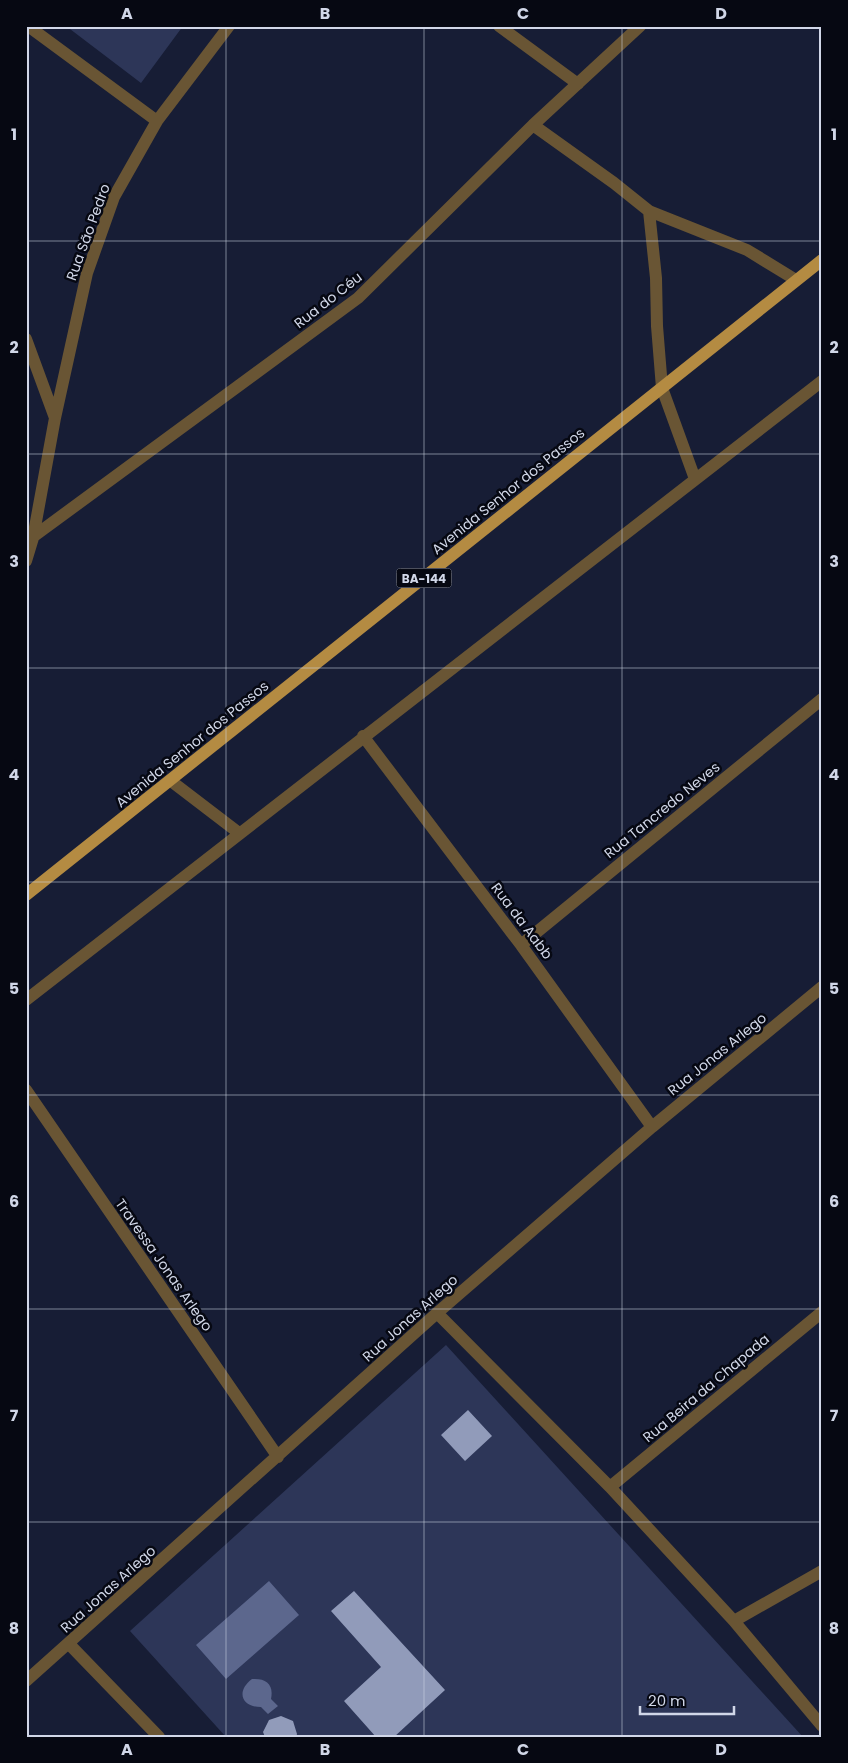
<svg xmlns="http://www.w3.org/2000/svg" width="848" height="1763" viewBox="0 0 848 1763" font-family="Poppins,sans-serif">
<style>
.green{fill:#2d3658}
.water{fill:#5c678d}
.building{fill:#919bba}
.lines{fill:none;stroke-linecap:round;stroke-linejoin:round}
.minor{stroke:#695534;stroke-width:12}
.primary{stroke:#b48b42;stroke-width:12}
.grid{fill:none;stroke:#d1d7e8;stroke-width:1;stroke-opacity:0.55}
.labels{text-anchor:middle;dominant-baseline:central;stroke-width:5;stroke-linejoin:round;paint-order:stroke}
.shield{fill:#060812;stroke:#9499a8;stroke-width:1}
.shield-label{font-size:12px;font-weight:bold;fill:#d1d7e8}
.street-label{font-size:14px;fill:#d1d7e8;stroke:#060812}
.neatline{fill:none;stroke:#d1d7e8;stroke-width:2}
.grid-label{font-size:16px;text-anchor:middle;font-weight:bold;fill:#d1d7e8}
</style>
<rect width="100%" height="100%" fill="#171d35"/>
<path class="green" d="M66,26h117l-42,57z
M446,1345l357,392h-577l-96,-106z"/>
<path class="water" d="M269,1581l30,34 -73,64 -30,-34z
M252,1679c14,-1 22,5 19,20l7,7 -10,8 -7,-7c-20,0 -25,-16 -9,-28z"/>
<path class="building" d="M468,1410l24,26 -27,25 -24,-26z
M354,1591l91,99 -51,47h-18l-32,-36 37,-34 -50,-56z
M281,1716l12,5 4,13 -1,3h-31l-2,-5 6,-12z"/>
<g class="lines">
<path class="minor" d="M28,26l129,95
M499,26l79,58
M533,125l81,58 35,28 98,39 49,30
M649,211l7,67 1,48 5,62 33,91
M26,339l29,79 -22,120 -7,23
M55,418l32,-145 27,-76 43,-76 72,-95
M26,542l332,-244 175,-173 107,-99
M363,736l158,209 131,182
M171,781l68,52
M521,945l301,-246
M26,1000l796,-619
M26,1090l252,367
M437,1313l173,174 124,134 88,105
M610,1487l212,-175
M734,1621l88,-50
M69,1644l90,93
M26,1681l411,-368 215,-186 170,-140"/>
<path class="primary" d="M26,895l796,-635"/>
</g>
<path class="grid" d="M226,26v1711M424,26v1711M622,26v1711M26,241h796M26,454h796M26,668h796M26,882h796M26,1095h796M26,1309h796M26,1522h796"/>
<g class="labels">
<rect class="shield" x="396.5" y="568.5" width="55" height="19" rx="4"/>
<g class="shield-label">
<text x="424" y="578">BA-144</text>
</g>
<g class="street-label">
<text transform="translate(88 232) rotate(-70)">Rua São Pedro</text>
<text transform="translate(328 300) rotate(-38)">Rua do Céu</text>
<text transform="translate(508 491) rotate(-39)">Avenida Senhor dos Passos</text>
<text transform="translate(192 744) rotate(-39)">Avenida Senhor dos Passos</text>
<text transform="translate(662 810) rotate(-39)">Rua Tancredo Neves</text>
<text transform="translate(522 921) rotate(53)">Rua da Aabb</text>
<text transform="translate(717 1054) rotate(-39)">Rua Jonas Arlego</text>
<text transform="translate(164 1265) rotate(55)">Travessa Jonas Arlego</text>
<text transform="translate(410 1318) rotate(-42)">Rua Jonas Arlego</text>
<text transform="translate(706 1388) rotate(-40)">Rua Beira da Chapada</text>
<text transform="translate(108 1589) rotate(-42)">Rua Jonas Arlego</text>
</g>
</g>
<rect width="848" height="1763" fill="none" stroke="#060812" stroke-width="55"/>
<path d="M640 1706v8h94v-8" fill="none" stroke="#d1d7e8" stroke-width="2.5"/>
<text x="648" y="1706" font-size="15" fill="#d1d7e8" stroke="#060812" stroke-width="4" paint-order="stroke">20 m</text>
<rect x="28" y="28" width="792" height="1708" class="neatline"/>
<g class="grid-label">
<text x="127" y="19">A</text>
<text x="325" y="19">B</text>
<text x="523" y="19">C</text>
<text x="721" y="19">D</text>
<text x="14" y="140">1</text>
<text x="834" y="140">1</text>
<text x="14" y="353">2</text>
<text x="834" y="353">2</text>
<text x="14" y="567">3</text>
<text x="834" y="567">3</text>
<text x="14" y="780">4</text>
<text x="834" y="780">4</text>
<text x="14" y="994">5</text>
<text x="834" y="994">5</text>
<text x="14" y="1207">6</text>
<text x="834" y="1207">6</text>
<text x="14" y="1421">7</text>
<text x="834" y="1421">7</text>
<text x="14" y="1634">8</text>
<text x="834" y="1634">8</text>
<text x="127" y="1755">A</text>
<text x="325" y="1755">B</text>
<text x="523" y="1755">C</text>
<text x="721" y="1755">D</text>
</g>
</svg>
